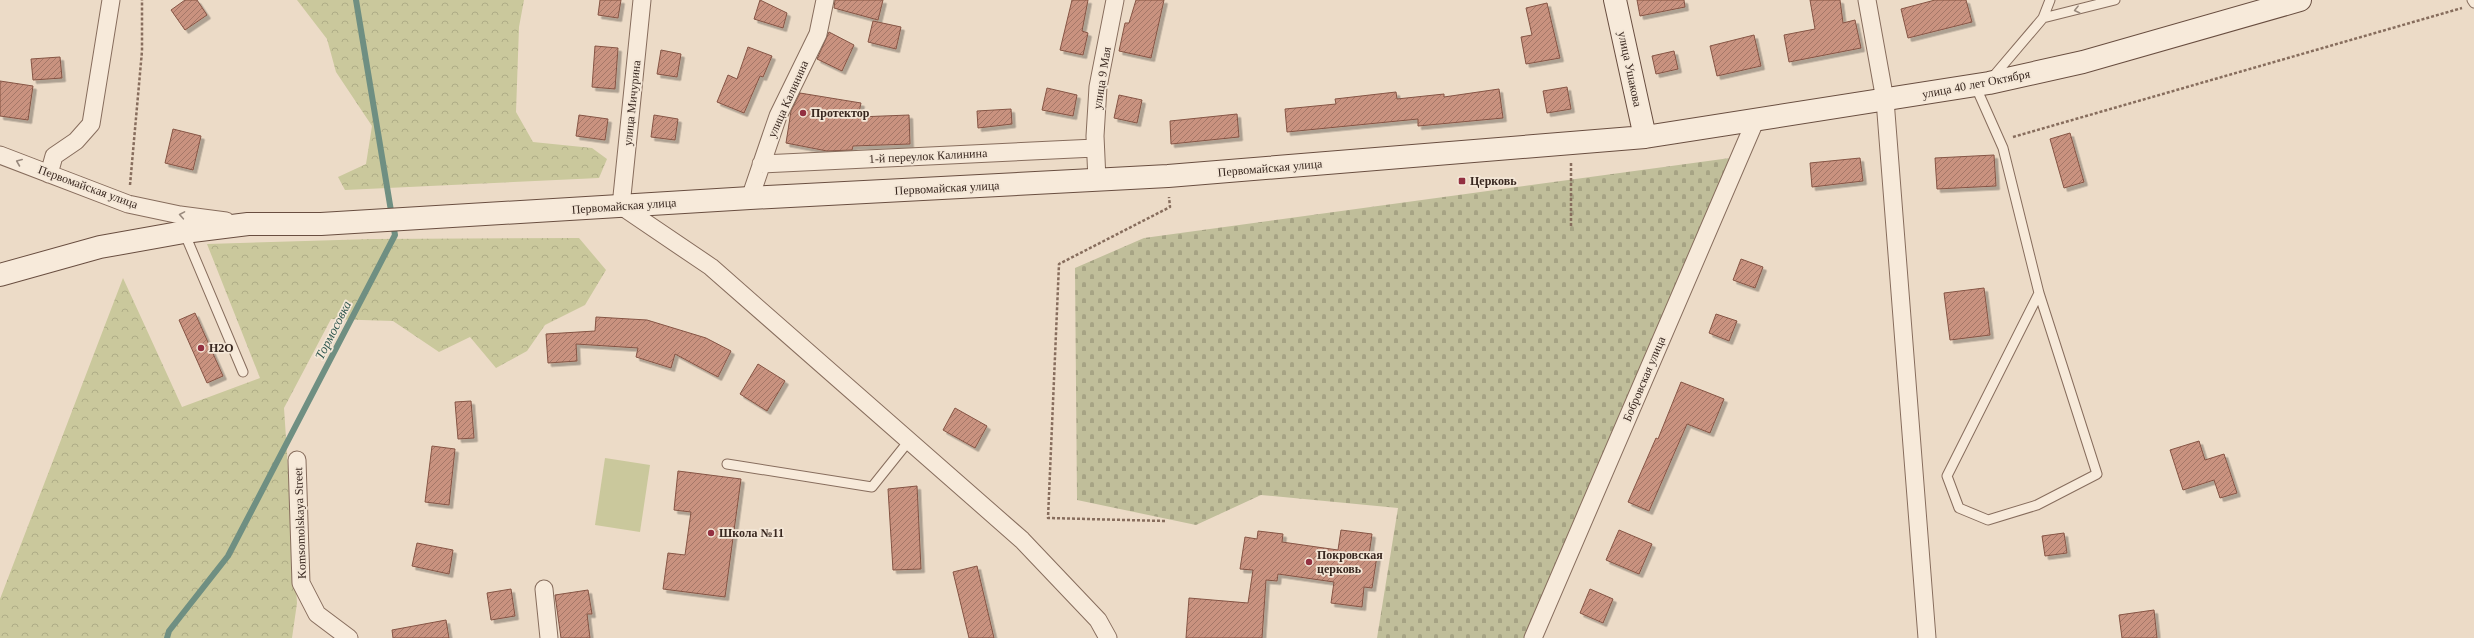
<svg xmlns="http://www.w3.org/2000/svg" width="2474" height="638" viewBox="0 0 2474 638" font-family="'Times New Roman',serif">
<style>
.grass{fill:#cac89c}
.forest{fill:url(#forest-crowns)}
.cemetery{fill:url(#cemetery-stones)}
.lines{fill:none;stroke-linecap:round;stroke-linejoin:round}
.stream{stroke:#6f8f82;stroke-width:6}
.building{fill:url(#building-hatch);stroke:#855444;filter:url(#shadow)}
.service-casing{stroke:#876d5d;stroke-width:11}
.minor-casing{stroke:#876d5d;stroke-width:19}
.secondary-casing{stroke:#694e40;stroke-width:24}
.path{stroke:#876d5d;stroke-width:2.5;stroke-dasharray:3 2;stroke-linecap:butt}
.service{stroke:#f7eada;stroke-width:9}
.minor{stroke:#f7eada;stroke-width:17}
.secondary{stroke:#f7eada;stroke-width:22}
.oneway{stroke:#98897d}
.poi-dot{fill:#933041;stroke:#f4e7d7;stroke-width:1.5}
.labels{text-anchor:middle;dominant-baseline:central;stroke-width:3.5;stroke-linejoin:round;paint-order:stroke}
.street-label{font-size:12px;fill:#392820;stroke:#f4e7d7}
.poi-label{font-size:12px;font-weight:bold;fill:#392820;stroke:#f4e7d7;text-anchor:start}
.water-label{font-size:13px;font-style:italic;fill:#30574f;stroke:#f4e7d7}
</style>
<defs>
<pattern id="forest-crowns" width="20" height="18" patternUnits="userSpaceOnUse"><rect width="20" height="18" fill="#cac89c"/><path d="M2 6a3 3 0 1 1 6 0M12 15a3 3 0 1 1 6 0" fill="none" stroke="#aeac86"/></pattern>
<pattern id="cemetery-stones" width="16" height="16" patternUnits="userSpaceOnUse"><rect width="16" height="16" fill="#c0be9a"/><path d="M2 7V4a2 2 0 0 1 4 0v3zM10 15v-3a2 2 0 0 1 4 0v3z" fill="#a6a384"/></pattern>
<pattern id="building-hatch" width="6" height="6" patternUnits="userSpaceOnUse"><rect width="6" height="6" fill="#c9927f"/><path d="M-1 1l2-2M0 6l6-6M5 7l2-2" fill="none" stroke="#a47768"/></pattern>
<filter id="shadow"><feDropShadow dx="3.5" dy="3.5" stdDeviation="0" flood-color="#0004"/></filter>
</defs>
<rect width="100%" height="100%" fill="#ecdbc7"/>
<path class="grass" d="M605,458l45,7 -10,67 -45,-7z"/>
<path class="forest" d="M297,0h227l-5,27 -3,85 17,30 59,6 15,11 -8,19 -254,12 -7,-13 28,-13 6,-38 -36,-54 -9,-33z
M579,238l27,32 -21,35 -40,20 -18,26 -31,17 -26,-31 -31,15 -46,-31 -62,-2 -47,89 13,195 -5,35h-292v-39l123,-321 59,129 78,-29 -53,-134 166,-5z"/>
<path class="cemetery" d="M1730,158l-203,480h-150l21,-130 -137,-13 -65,30 -119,-25 -2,-232 69,-30z"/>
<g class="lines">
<path class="stream" d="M167,638l2,-7 59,-75 167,-321 -39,-235"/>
</g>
<path class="building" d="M185,0h12l10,15 -22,15 -14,-20z
M600,0h21l-3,18 -20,-3z
M760,0l27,13 -4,15 -29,-9z
M835,0h48l-5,20 -44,-12z
M1072,0h16l-6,31 6,2 -5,22 -23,-5z
M1136,0h28l-13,58 -32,-7 6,-28h4z
M1637,0h47l1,7 -45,9z
M1810,0h30l3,23 12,-3 6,28 -72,14 -5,-27 31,-6z
M1935,0h31l6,22 -64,16 -7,-29z
M1547,3l13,55 -34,6 -5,-27 11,-2 -6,-27z
M873,21l28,6 -5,22 -28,-7z
M829,32l25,13 -12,26 -25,-12z
M1754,35l7,31 -44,10 -7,-30z
M595,46l23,2 -3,41 -23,-2z
M748,47l24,9 -9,21 -3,-1 -16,37 -27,-11 11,-27 9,4z
M661,50l20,4 -4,23 -20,-3z
M1674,51l4,18 -22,5 -4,-18z
M60,57l2,21 -29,2 -2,-21z
M0,81l33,5 -5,34 -28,-4z
M1567,87l4,22 -24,4 -4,-22z
M1047,88l30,7 -4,21 -31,-6z
M1499,89l4,29 -85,8v-7l-131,13 -2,-23 51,-5 -1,-5 61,-7 1,7 47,-5v3z
M800,93l61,10 -3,14 51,-2 1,29 -57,2 -1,4 -25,1 -41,-8 5,-32z
M1119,95l23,5 -5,23 -23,-5z
M1011,109l1,15 -34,4 -1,-17z
M1237,114l2,23 -68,7 -1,-23z
M579,115l29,4 -3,21 -29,-4z
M654,115l24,4 -3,21 -24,-3z
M173,129l28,7 -8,34 -28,-7z
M2070,133l14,49 -20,6 -14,-49z
M1994,155l2,31 -59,3 -2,-31z
M1860,158l3,23 -51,6 -2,-24z
M1741,259l22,8 -8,21 -22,-8z
M1984,288l6,47 -40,5 -6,-47z
M195,313l28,63 -16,7 -28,-63z
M1716,314l21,7 -8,20 -20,-8z
M596,317l51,3 59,18 25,13 -13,26 -43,-23 -4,14 -35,-11 2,-9 -62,-4 1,17 -29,2 -2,-29 49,-3z
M758,364l27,17 -18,30 -27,-17z
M1681,382l43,17 -14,34 -23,-9 -38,87 -21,-9 28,-64 2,1z
M471,401l3,37 -16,1 -3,-37z
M955,408l32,18 -12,22 -32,-18z
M2199,441l6,19 19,-6 13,39 -17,5 -6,-18 -31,10 -13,-40z
M432,446l23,3 -6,56 -24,-3z
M678,471l63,8 -16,118 -62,-8 5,-36 17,2 6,-43 -17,-2z
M917,486l4,83 -28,1 -5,-81z
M1341,530l31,4 -3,21 8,1 -5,32 -8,-1 -2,20 -31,-4 3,-21 -56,-8 -1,7 -11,-1 -4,58h-76l3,-40 59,5 5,-33 -13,-1 5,-32 12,2 1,-8 25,3 -1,8 56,8z
M1619,530l33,14 -13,30 -33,-14z
M2064,533l3,20 -22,3 -3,-20z
M417,543l36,7 -4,24 -37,-8z
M977,566l17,72h-25l-16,-66z
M511,589l4,27 -24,4 -4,-27z
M1590,589l23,10 -10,24 -23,-10z
M588,590l4,24h-5l3,24h-29l-6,-43z
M2154,610l3,28h-35l-3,-23z
M446,620l3,18h-56l-1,-8z"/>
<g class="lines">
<defs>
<path id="service" d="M2472,0l2,3
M2043,18l7,-18
M1992,78l51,-60 72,-18
M1975,85l28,63 36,145 58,181 -60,31 -49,15 -29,-12 -12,-32 92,-183
M184,232l59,140
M727,464l145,23 36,-45"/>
<path id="minor" d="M642,0l-21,206 90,61 311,273 76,80 10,18
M1867,0l18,100 42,538
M0,155l128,49 52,11 46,6
M761,164l334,-16
M49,174l5,-18 22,-15 15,-17 20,-124
M1097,180l-2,-44 3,-49 17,-87
M750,198l28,-82 40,-82 7,-34
M297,460l4,123 16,31 32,24
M544,589l5,49
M1533,638l223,-519"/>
<path id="secondary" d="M1615,0l30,137
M0,275l100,-28 84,-15 64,-8h73l429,-26 418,-22 477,-39 344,-54 94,-21 217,-62"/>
</defs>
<use href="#service" class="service-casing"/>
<use href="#minor" class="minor-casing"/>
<use href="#secondary" class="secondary-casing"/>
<path class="path" d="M2013,137l449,-129
M1571,163v63
M130,185l12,-134v-51
M1165,521l-117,-3 11,-254 111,-57 -1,-10"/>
<use href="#service" class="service"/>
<use href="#minor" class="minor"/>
<use href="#secondary" class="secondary"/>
</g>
<defs><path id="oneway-chevron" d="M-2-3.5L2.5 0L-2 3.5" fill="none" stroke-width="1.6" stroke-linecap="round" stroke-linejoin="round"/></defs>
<g class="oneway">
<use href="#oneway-chevron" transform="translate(2077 10) rotate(166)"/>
<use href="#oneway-chevron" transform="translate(19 162) rotate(-158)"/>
<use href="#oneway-chevron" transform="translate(182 215) rotate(-170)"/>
</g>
<g class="poi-dot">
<circle cx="803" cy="113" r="4"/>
<rect x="1458" y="177" width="8" height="8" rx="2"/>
<circle cx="201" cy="348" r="4"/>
<circle cx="711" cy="533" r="4"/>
<circle cx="1309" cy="562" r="4"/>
</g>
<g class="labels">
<g class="street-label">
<text transform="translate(1630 69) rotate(78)">улица Ушакова</text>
<text transform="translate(1102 78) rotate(-81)">улица 9 Мая</text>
<text transform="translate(1976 84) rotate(-11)">улица 40 лет Октября</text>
<text transform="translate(788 99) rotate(-66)">улица Калинина</text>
<text transform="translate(632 103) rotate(-84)">улица Мичурина</text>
<text transform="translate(928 156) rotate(-3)">1-й переулок Калинина</text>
<text transform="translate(1270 168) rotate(-5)">Первомайская улица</text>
<text transform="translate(88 187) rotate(20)">Первомайская улица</text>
<text transform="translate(947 188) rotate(-3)">Первомайская улица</text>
<text transform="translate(624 206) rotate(-4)">Первомайская улица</text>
<text transform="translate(1644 379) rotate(-67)">Бобровская улица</text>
<text transform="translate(300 523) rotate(-92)">Komsomolskaya Street</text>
</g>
<g class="poi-label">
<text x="811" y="113">Протектор</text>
<text x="1470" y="181">Церковь</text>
<text x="209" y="348">H2O</text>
<text x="719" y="533">Школа №11</text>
<text x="1317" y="555">Покровская<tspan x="1317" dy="14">церковь</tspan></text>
</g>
<g class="water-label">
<text transform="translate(333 330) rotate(-63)">Тормосовка</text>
</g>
</g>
</svg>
